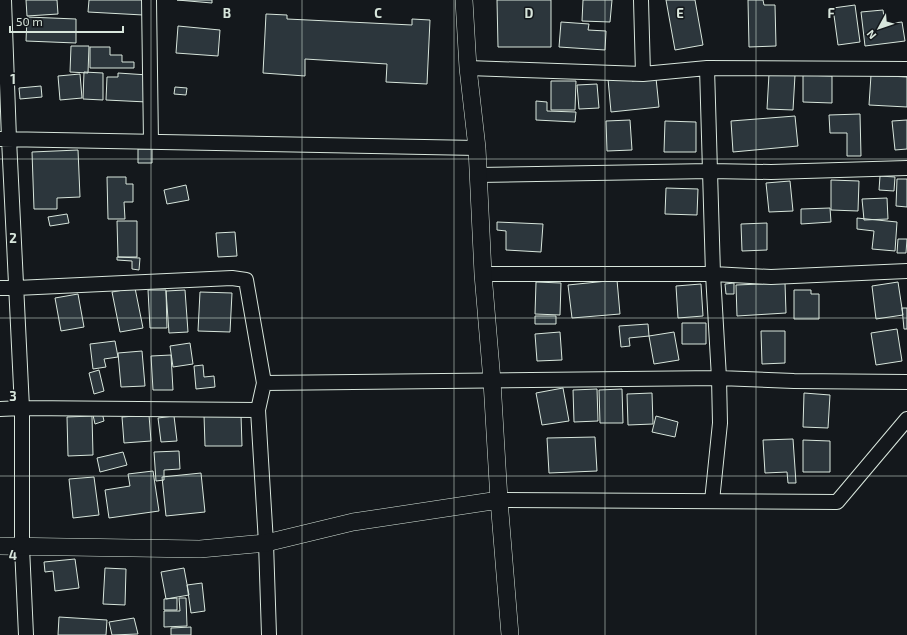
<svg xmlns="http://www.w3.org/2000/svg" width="907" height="635" viewBox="0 0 907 635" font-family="'Exo 2',sans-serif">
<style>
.building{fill:#2c363c;stroke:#d8e6dc}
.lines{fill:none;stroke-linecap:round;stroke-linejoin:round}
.minor-casing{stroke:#d8e6dc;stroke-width:16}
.tertiary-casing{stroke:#d8e6dc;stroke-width:18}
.minor{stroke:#14181c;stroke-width:14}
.tertiary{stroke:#14181c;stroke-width:17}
.grid{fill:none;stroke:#d8e6dc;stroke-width:1;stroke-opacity:0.55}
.grid-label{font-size:13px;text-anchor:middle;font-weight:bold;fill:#d8e6dc;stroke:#14181c;stroke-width:3;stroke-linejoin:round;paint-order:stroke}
</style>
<rect width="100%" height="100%" fill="#14181c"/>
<path class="building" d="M26,0h31l1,14 -31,2z
M89,0h55l-1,15 -55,-3z
M177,0h35v3z
M497,0h54v47h-53z
M583,0h29l-2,22 -28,-1z
M666,0h29l8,45 -28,5z
M748,0h15l1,5h11l1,41 -27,1z
M855,5l5,37 -22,3 -5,-37z
M883,10l2,14 17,-2 3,19 -40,5 -4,-34z
M266,14l21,1v4l125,6v-6l18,1 -3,64 -41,-2 1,-18 -82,-5v17l-42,-3z
M27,17l49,2v24l-50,-2z
M561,22l28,2 -1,6 18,1 -1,19 -46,-3z
M178,26l42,4 -2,26 -42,-3z
M71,46h18l-1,27 -18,-1z
M90,47h20v8h12v7h12v6h-44z
M84,72l19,1v27l-20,-1z
M118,73l30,2 -1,27 -41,-2 1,-23h11z
M80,74l2,24 -22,2 -2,-24z
M769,74l26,1 -2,35 -26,-1z
M803,75l29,1v27l-29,-1z
M871,75l36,2v30l-38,-2z
M632,77v4l24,-3 3,29 -48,5 -3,-33z
M551,81h25l-1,29h-24z
M597,84l2,24 -20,1 -2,-24z
M41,86l1,11 -22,2 -1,-11z
M175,87l12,1 -1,7 -12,-1z
M536,101l11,1v9l29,1 -1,10 -39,-2z
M860,114l1,42h-14v-23h-17l-1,-18z
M795,116l3,30 -65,6 -2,-31z
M630,120l2,30 -25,1 -1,-30z
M907,120v29l-12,1 -3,-29z
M665,121l31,1v30h-32z
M138,149h14v14h-14z
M78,150l2,47 -23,1v11h-23l-2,-57z
M880,176l15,1 -1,14 -15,-1z
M107,177h19v7h7v18h-9l1,17h-17z
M897,179h10v28l-11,-1z
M831,180l28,1 -1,30 -27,-1z
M790,181l3,30 -24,1 -3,-29z
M186,185l3,15 -22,4 -3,-14z
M666,188l32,1 -1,26 -32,-1z
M887,198l1,21 -24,1 -2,-21z
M830,208l1,14 -30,2v-15z
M67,214l2,9 -19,3 -2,-9z
M857,218l40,4 -2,29 -23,-2 2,-18 -17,-2z
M117,221h20v36h-19z
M497,222l46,2 -2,28 -35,-2v-19l-9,-1z
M767,223v27l-25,1 -1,-27z
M235,232l2,24 -19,1 -2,-24z
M898,239h9l-1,14h-9z
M117,257l23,1 -1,12 -7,-1v-8l-15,-1z
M617,280l3,34 -48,4 -4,-33z
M536,282l25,1 -1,32 -25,-1z
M898,282l5,33 -27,4 -4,-33z
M734,283v11h-8l-1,-10z
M785,283l1,30 -49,3 -1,-31z
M701,284l2,32 -25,2 -2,-32z
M135,288l8,40 -23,4 -8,-40z
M148,290h18l1,38h-17z
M185,290l3,42 -19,1 -3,-42z
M794,290h17v4h8v25h-25z
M200,292l32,1 -2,39 -32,-1z
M78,294l6,33 -23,4 -6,-33z
M902,308h5v21h-3z
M535,316h21v8h-21z
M682,323h24v21h-24z
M648,324l1,12 -20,2 1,8 -9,1 -2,-21z
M897,329l5,32 -26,4 -5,-32z
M761,331h24v32l-23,1z
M560,332l2,28 -25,1 -2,-27z
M674,332l5,28 -25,4 -5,-28z
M115,341l3,16 -14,2 2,8 -13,2 -3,-25z
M190,343l3,21 -20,3 -3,-21z
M142,351l3,35 -24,1 -3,-34z
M171,355l2,35h-20l-2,-34z
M203,365l1,12 10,-1 1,11 -19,2 -2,-23z
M99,370l5,21 -10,3 -5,-21z
M563,388l6,33 -27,4 -6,-32z
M597,389l1,32 -24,1 -1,-32z
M622,389l1,34h-23l-1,-33z
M652,393l1,31 -25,1 -1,-31z
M804,393l26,2 -2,33 -25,-1z
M102,412l2,9 -9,3 -2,-9z
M149,415l2,26 -27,2 -2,-26z
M204,415h37l1,31h-37z
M92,416l1,39 -25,1 -1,-39z
M174,416l3,25 -16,1 -3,-24z
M656,416l22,6 -3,15 -23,-5z
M595,437l2,34 -48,2 -2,-35z
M793,439l3,44h-8l-1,-11 -22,1 -2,-33z
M803,440l27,1v31h-27z
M179,451l1,18 -16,1v10l-8,1 -2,-29z
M123,452l4,13 -27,7 -3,-14z
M153,471l6,40 -50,7 -4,-28 25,-4 -2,-12z
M201,473l4,39 -39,4 -4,-39z
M94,477l5,38 -26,3 -4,-39z
M75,559l4,29 -24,3 -2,-20 -8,1 -1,-10z
M105,568l21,1 -1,36 -22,-1z
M184,568l5,27 -23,4 -5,-27z
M202,583l3,28 -14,2 -4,-28z
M177,598v12h-13v-11z
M179,598h7l1,28 -23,1v-16h16z
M59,617l48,3 -1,15h-48z
M134,618l4,16 -26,1 -3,-13z
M191,627v8h-20v-7z"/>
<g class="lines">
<defs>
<path id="minor" d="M4,0l5,139 13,269v139l4,88
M149,0l2,142
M641,0l2,74
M468,68l175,6 64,-6 200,1
M707,68l6,206 6,104 1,45 -8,78
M0,139l477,9
M478,175l232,-4 61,1 136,-4
M483,274h230l58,3 136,-6
M0,288h16l216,-10 14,2 18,103 -6,27 8,133 3,92
M264,383l455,-5 75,3 113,1
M0,409l22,-1 236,2
M499,500l338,2 70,-83"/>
<path id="tertiary" d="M464,0l4,68 9,80 6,126 9,107 7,119 11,135
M0,546l200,3 66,-6 87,-21 146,-22"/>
</defs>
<use href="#minor" class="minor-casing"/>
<use href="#tertiary" class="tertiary-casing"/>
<use href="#minor" class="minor"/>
<use href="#tertiary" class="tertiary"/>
</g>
<path class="grid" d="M151,0v635M302,0v635M454,0v635M605,0v635M756,0v635M0,159h907M0,318h907M0,476h907"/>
<g class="grid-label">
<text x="227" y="18">B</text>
<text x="378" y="18">C</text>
<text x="529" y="18">D</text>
<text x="680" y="18">E</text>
<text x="831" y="18">F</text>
<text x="13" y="84">1</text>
<text x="13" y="243">2</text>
<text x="13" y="401">3</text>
<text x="13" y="560">4</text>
</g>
<g transform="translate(879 28) rotate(230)" stroke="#14181c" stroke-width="3" paint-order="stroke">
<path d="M0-3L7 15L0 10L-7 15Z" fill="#d8e6dc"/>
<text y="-6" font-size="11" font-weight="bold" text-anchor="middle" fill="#d8e6dc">N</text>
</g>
<path d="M10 26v6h113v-6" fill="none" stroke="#d8e6dc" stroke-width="2"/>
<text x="16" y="26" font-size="12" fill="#d8e6dc" stroke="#14181c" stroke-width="3" paint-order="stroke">50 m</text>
</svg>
